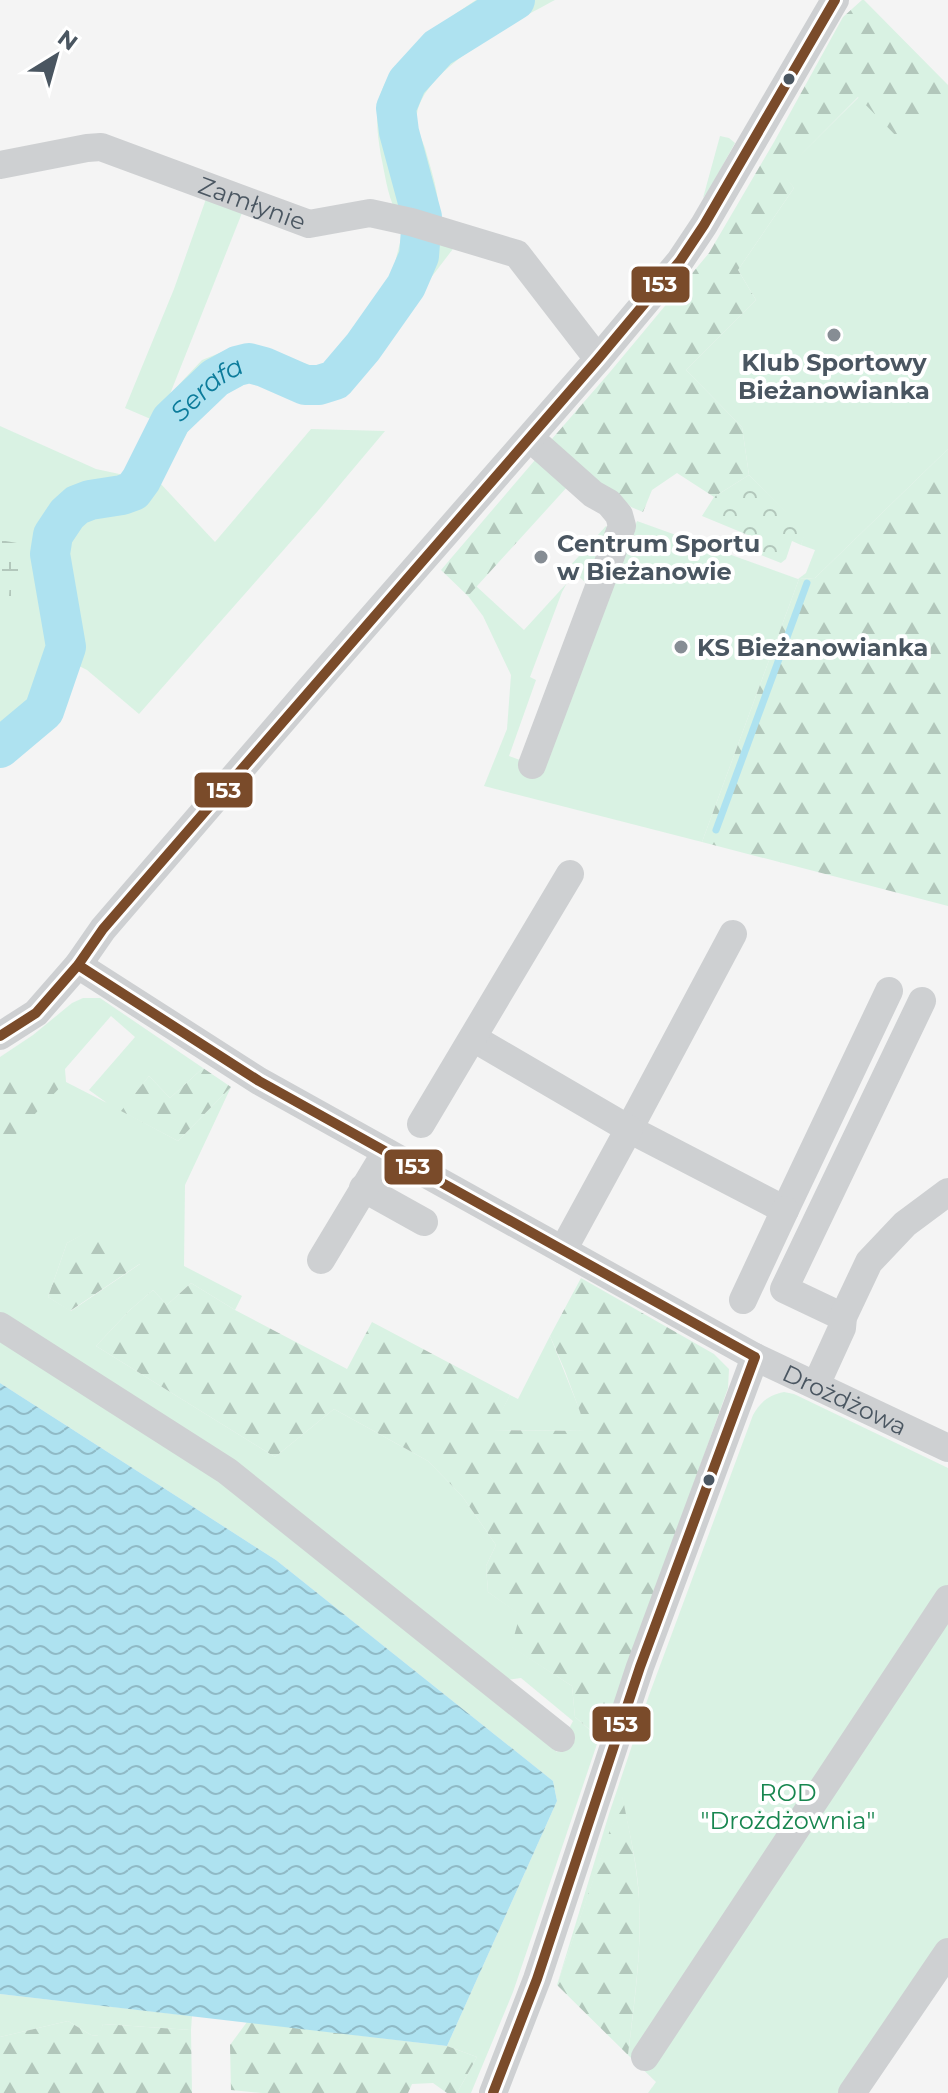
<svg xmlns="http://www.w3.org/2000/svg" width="948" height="2093" viewBox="0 0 948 2093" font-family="Montserrat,sans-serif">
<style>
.green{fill:#d9f2e3;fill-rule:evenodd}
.forest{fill:url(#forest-firs)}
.wetland{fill:url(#wetland-marsh)}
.park{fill:url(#park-crowns)}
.water{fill:url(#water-waves)}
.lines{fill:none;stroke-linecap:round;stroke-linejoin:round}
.stream{stroke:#aee2f0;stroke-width:7}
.river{stroke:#aee2f0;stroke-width:40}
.minor{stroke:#ced0d2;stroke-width:28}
.bus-1-casing{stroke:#fff;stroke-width:16}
.bus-1{stroke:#7a4b2a;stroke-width:10}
.bus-dot{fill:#4a5661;stroke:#fff;stroke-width:3}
.poi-dot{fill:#868d94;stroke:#fff;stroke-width:3}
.labels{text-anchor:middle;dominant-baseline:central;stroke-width:8;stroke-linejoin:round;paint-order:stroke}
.street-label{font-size:24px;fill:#4a5661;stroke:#fff}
.poi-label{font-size:24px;font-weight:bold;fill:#4a5661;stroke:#fff;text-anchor:start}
.park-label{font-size:24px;fill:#17864f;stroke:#fff}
.water-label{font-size:26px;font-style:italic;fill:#0c7c9b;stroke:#fff}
.line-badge{stroke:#fff;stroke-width:3}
.badge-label{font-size:22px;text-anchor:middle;font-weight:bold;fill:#fff}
</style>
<defs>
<pattern id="forest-firs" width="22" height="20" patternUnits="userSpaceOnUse" patternTransform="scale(2)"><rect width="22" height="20" fill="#d9f2e3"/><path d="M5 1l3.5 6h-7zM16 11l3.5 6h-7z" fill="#b2c7bb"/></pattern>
<pattern id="wetland-marsh" width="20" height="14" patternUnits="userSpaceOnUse" patternTransform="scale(2)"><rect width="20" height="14" fill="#d9f2e3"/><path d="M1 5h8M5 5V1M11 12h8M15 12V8" fill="none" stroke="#b2c7bb"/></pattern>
<pattern id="park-crowns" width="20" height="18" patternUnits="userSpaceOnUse" patternTransform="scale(2)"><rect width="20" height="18" fill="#d9f2e3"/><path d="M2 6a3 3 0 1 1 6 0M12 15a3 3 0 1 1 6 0" fill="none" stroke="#b2c7bb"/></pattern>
<pattern id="water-waves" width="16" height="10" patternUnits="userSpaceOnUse" patternTransform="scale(2)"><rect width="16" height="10" fill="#aee2f0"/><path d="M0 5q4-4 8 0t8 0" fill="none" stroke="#90bac6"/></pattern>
</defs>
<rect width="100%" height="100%" fill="#f4f4f4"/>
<path class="green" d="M476,0h79c-37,20 -145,74 -138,124 1,8 5,16 8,24 7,25 15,47 14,73l-44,-11c-8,-17 -10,-36 -14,-54 -3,-19 -6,-37 -2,-55 8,-43 64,-79 97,-101z
M948,85v364l-133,129 -16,1 -97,263 -218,-56 23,-57 4,-54 -28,-59 -15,-20 8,-10 48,44 43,-47 -5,9 -32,85 6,3 -27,76 33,12 95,-247 161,58 8,-6 9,-23 -14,-5 4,-13 -56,-57 -7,-48 -56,-57 70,-70 -18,-30 56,-82 -12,-15 77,-76 89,1z
M720,136l9,2 6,5 -26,47 -6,8z
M206,199l36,14 -72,181 32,-34 25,-10 25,-2 65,19 14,-5 39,-49 20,-31 13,-51 56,10 -110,144 -17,12 -23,3 -56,-28 -16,4 -17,10 -25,32 -35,65 55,59 96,-113 74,2 -68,81 -178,202 -52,-44 -12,-6c-8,25 -17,57 -38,75 -12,10 -26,15 -37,27v-340l96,43 28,6 29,-55 -28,-12 49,-119z
M606,526l3,3 -21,56 -19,-18z
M83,998h17l103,70 -33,30 -21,-22 -27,35 56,30 53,-54 -46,98 -1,81 58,30 -7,14 -44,-27 -24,22 -14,-15 -23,20 -34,36 179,111 59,-48 94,52 34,35 34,49 -10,21 2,26 33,23 -9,32 60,39 3,31 24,21 -86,254 -42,101h-14l20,-36 -30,-11 110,-245 -4,-20 -277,-221 -276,-177v-51l234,149 259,212v8l64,51 16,-31 -52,-43 -22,3 -275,-222 -224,-142v-260l33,-22 39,-32zM111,1016l24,21 -46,53 18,13 -41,-21 -1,-13zM64,1081l-29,32 -21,-31 1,-1zM94,1229l46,35 -69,47 -23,-14 19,-54z
M550,1336l38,95 -97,-1 19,-35 8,4z
M784,1392l10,2 154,74v473l-106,152h-194l8,-11 -28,-27c6,-51 14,-103 11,-155 -1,-34 -10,-69 -17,-103l-65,188 52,-171 39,-116 105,-283c7,-13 16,-20 31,-23z
M0,1994l192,22 -1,14 -88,-6 -4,12 -8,-1 -23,-14 -68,16z"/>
<path class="forest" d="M862,0h2l84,85v13l-45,45 -45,-46 -75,76 11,15 -56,82 18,30 -70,70 56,57 7,48 -35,22 -37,-24 -25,17 -9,22 -12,-5 -4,-4 -4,3 -72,-66 59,-68 99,-119 65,-111 69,-125z
M948,449v457l-246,-64 97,-263 16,-1z
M535,460l33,26 -100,110 -27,-26z
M203,1068l28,19 -53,54 -57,-30 28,-35 21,22z
M0,1081h66l-66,70z
M94,1228l47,35 -71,48 -22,-14 19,-54z
M581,1278l133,76 15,15 -1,19 -126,352 -27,-23 -3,-31 -61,-39 9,-32 -32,-23 -2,-26 10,-21 -34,-49 -34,-35 -94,-52 -59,48 -179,-111 34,-36 23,-20 14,15 24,-22 44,27 112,59 25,-47 138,73 -18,35 95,1 -22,-60 -15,-35z
M622,1795c7,34 15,69 17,104 3,52 -5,104 -11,156l-71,-70z
M68,2021l23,14 7,1 5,-12 88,6 1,63h-192v-56z
M247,2022l200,24 30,11 -20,36h-10l-14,-10 -21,1 -4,9h-146l-31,-3 -1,-45z"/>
<path class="wetland" d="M0,540l17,3 2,5 -4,6 5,14 -1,28h-10l1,-14 -6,-5 -4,1z"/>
<path class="park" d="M749,475l57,57 -5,13 -9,-4 -6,18 -5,4 -25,-10 4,-13 -58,-24 12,-19z"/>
<path class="water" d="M0,1383l276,177 277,221 4,20 -110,245 -447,-52z"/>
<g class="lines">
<path class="stream" d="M716,830l91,-247"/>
<path class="river" id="s1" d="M0,748l44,-37 22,-64 -16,-93 3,-19 14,-21 10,-9 13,-5 32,-5 11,-4 8,-11 30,-60 44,-42 22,-12 12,-3 15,4 41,18h14l16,-5 28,-33 43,-61 13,-30 3,-39 -23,-85 -3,-24 11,-26 31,-34 77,-48"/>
<g class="minor">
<path id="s2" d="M0,165l87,-17 14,-1 208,77 61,-11 41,9 106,32 81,105"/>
<path d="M530,438l63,56 16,9 10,12 3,11 -90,239"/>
<path d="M733,934l-104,195 156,81 104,-219"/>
<path id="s3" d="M78,965l181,116 496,276 193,91"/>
<path d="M0,1036l36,-23 42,-48 25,-36 205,-238 290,-332 82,-98 24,-36 131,-225"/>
<path d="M473,1038l156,91 -66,121"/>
<path d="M421,1124l149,-250"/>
<path d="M363,1188l61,34"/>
<path d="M321,1260l65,-108"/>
<path d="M743,1300l42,-90"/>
<path d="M843,1317l-59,-28 138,-288"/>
<path d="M0,1326l227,145 334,267"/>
<path d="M816,1385l26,-57 1,-11 26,-55 36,-38 43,-32"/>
<path d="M645,2057l303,-458"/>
<path d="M493,2093l44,-114 103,-312 115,-310"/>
<path d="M852,2093l96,-141"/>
</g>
<defs>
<path id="bus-1" d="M78,965l181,116 496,276
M0,1036l36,-23 42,-48 25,-36 495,-570 82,-98 24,-36 131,-225
M493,2093l44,-114 103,-312 115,-310"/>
</defs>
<use href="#bus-1" class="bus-1-casing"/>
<use href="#bus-1" class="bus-1"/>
</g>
<g class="bus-dot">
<circle cx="789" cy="79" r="7"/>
<circle cx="709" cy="1480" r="7"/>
</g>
<g class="poi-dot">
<circle cx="834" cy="335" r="8"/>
<circle cx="541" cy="557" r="8"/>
<circle cx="681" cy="647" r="8"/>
</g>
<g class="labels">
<g class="street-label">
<text stroke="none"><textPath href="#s2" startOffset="264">Zamłynie</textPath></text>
<text stroke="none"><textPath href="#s3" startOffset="882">Drożdżowa</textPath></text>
</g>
<g class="poi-label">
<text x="834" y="362" text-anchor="middle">Klub Sportowy<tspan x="834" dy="28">Bieżanowianka</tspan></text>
<text x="557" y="543">Centrum Sportu<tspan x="557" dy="28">w Bieżanowie</tspan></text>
<text x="697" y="647">KS Bieżanowianka</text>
</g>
<g class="park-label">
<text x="788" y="1792">ROD<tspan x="788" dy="28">"Drożdżownia"</tspan></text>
</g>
<g class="water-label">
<text stroke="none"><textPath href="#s1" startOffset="464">Serafa</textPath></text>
</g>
</g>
<g class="line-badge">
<rect x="630" y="265" width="61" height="39" rx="8" fill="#7a4b2a"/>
<rect x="193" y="771" width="61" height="38" rx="8" fill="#7a4b2a"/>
<rect x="383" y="1148" width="61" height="38" rx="8" fill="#7a4b2a"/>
<rect x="591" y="1705" width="61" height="38" rx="8" fill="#7a4b2a"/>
</g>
<g class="badge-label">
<text x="660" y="292">153</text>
<text x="224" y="798">153</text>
<text x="413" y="1174">153</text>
<text x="621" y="1732">153</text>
</g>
<g transform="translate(56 56) rotate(37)" stroke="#ffffff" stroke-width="6" paint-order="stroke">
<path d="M0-6L14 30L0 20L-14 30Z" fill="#4a5661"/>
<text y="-12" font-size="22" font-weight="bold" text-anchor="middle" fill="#4a5661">N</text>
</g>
</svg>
